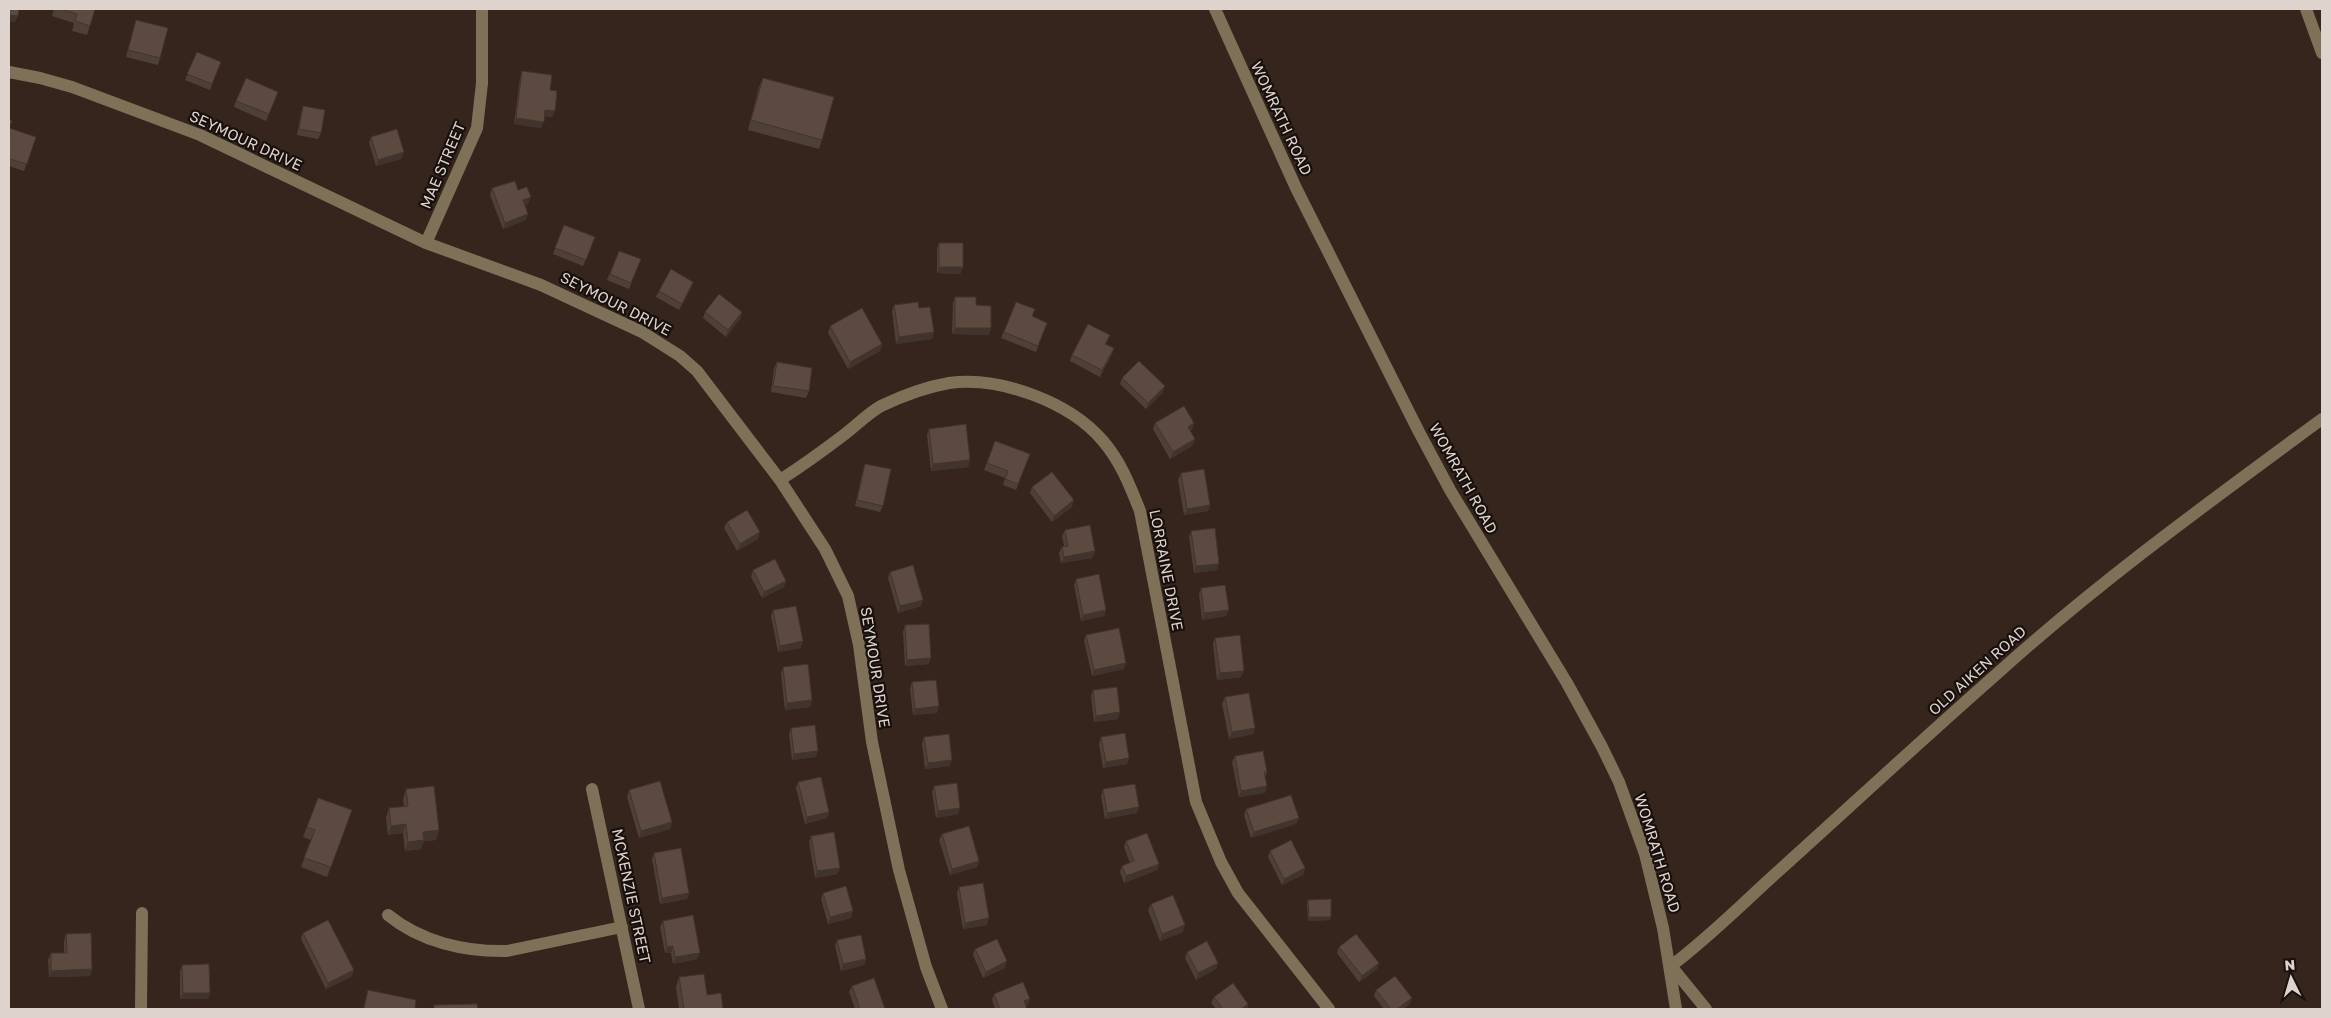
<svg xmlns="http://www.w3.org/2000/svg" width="2331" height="1018" viewBox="0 0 2331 1018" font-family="'Golos Text',sans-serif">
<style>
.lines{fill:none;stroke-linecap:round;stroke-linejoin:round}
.minor{stroke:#7e7158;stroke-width:12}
.wall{fill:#4f4037}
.shaded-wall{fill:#40342d}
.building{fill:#5c4a40;stroke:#40342d}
.labels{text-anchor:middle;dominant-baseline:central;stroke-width:4.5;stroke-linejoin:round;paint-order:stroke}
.street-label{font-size:15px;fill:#ded3cd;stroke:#18100d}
</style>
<rect width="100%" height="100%" fill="#36251d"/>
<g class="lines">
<path class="minor" d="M1215,9l81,179 123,244 31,58 117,193 35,64 17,35 26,72 18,74 13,81
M2306,9l16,44
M9,72l31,6 32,9 128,48 226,108 115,42 101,47 38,24 17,15 83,109 45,69 23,47 11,49 13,97 27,128 27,97 16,42
M426,243l51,-115 5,-45v-74
M780,480c22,-14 44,-30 65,-46 12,-9 22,-20 36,-28 21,-10 45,-19 68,-23 51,-7 121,19 154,58 18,21 27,45 37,70l56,291 25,60 17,31 91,116
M592,789l47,220
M388,915c33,27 77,37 119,36l115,-24
M1671,966c40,-30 75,-66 112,-99 72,-65 143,-131 216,-195 102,-92 213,-172 323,-253
M1671,966l35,43
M141,1009l1,-96"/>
</g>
<path class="wall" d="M54,9h41l-8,26 -15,-4 2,-8 -22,-7z
M136,20l24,38 -2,7 -32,-8z
M197,52l24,10 -11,28 -25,-10z
M522,71l28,19 2,27 -8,-1 -3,12 -27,-4 6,-46z
M763,78l59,62 -3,9 -71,-19 11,-43z
M278,92l-12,29 -32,-14 2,-6z
M303,106l18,27 -3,6 -21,-4 4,-22z
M9,120v8l27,9 -12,34 -15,-5z
M371,137l30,22 -25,7 -7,-23z
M492,188l26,2 10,14 -3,1 1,15 -23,9 -13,-34z
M564,225l31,12 -12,29 -30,-12z
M939,243l24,24 -3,7 -23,-1v-24z
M619,251l22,8 -12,30 -22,-9z
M693,282l-2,6 -12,22 -23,-13 3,-6z
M955,297l21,8 15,23 -2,7 -37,-1 1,-31z
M1016,302l16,15 15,6 -11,29 -35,-14z
M894,305l40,27 -2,7 -36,5 -4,-33z
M705,312h37l-2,7 -14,18 -23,-19z
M830,326l52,18 -2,7 -32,18 -20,-36z
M1108,341l-2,3 8,4 -2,6 -12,23 -30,-16 2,-6z
M777,362l32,29 -3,7 -35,-6 3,-24z
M1122,378l41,14 -17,17 -26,-25z
M1155,423h39l-2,6 -2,2 5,8 -3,7 -22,13 -17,-30z
M929,429l41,31 -2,7 -37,4 -4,-36z
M995,441l35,13 -14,36 -13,-5 2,-7 -21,-8z
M865,464l18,42 -3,6 -25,-6 8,-36z
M1181,473l29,32 -2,6 -24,4 -6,-35z
M1032,487l40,20 -20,15 -22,-29z
M727,522l31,17 -21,12 -13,-23z
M1065,530l30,21 -3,7 -31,5 -2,-10 3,-6 2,-1 -2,-10z
M1191,531l26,39 -23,3 -5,-36z
M753,570l31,17 -22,11 -11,-21z
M890,572l33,28 -2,6 -23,7 -10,-35z
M1076,579l30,31 -2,6 -23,5 -7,-36z
M1201,588l25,28 -24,4 -3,-26z
M773,610l28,38 -23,4 -7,-36z
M905,625l24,39 -24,2 -2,-34z
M1086,635l38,34 -32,7 -8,-35z
M1215,638l26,39 -24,3 -4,-36z
M783,667l29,33 -2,7 -25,3 -4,-36z
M912,682l25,31 -24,2 -3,-26z
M1093,690l25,29 -24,3 -3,-26z
M1225,697l30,31 -2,6 -24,5 -7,-35z
M791,728l25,29 -24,3 -3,-25z
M924,737l26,29 -25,3 -3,-26z
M1101,737l26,27 -24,4 -4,-24z
M1235,756l32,16 -2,5v16l-26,4 -7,-35z
M798,782l31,30 -2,6 -22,6 -9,-36z
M934,786l24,28 -22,4 -4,-26z
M406,789l30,51 -12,1 -3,8 -16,2 -2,-18 -15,2 -2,-17 3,-10 15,-1 -1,-8z
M1103,789l34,24 -32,6 -4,-23z
M629,790l43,32 -2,7 -31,9 -12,-41z
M318,798l34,12 -25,67 -26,-10 10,-27 -8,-3z
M1246,809l53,9 -3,6 -45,14 -7,-23z
M942,834l37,27 -2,6 -27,8 -11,-35z
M811,836l26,38 -22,4 -6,-36z
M1126,841l33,23 -2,6 -33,13 -4,-11 2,-6 8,-3 -6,-16z
M1270,851l35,17 -2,7 -21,10 -14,-28z
M654,853l35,40 -2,6 -27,5 -8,-45z
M959,887l28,38 -24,4 -6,-36z
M823,893l28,25 -23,6 -7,-25z
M1308,900l22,20 -22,1 -1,-18z
M1151,904l32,28 -23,9 -12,-31z
M663,921l34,38 -24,5 -2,-11h-6l-5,-26z
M303,933l51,37 -3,7 -25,12 -25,-50z
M66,934l26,35 -2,7 -41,1 -1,-17 3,-7h13v-12z
M837,940l29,19 -2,6 -23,6 -6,-25z
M1339,947l40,16 -2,6 -18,13 -22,-29z
M975,949l30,19 -22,10 -10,-23z
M1187,952l31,11 -2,6 -20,11 -11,-22z
M182,965l26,34h-28v-28z
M679,977l28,18 16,14h-44l-3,-22z
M852,986l33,23h-30l-6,-17z
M368,990l47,19h-52l3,-12z
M1376,990l34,14 -7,5h-19l-10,-13z
M994,994l34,11 -2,1 1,3h-32l-3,-9z
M1214,997l34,7 -1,5h-31l-5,-6z"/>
<path class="shaded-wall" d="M9,15l9,1 -3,6h-6z
M545,110l10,1 -3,6 -9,-1z
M516,118l28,4 -3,6 -27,-4z
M404,152l-3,7 -25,7 2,-6z
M531,197l-3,7 -7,2 2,-6z
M528,214l-2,6 -23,9 2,-6z
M939,267h24l-3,7 -23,-1z
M693,282l-2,6 -12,22z
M742,312l-2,7 -14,18 2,-7z
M955,328h36l-2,7 -37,-1z
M934,332l-2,7 -36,5 3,-7z
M882,344l-2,7 -32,18 2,-7z
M1114,348l-2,6 -12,23 2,-7z
M1165,386l-2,6 -17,17 2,-6z
M1194,423l-2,6 -7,5 3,-7z
M1195,439l-3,7 -22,13 3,-7z
M970,460l-2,7 -37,4 2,-7z
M1074,500l-2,7 -20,15 2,-6z
M1210,505l-2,6 -24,4 3,-6z
M760,532l-2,7 -21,12 3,-7z
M1095,551l-3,7 -31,5 3,-6z
M1219,564l-2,6 -23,3 2,-7z
M786,581l-2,6 -22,11 2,-6z
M923,600l-2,6 -23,7 2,-7z
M1106,610l-2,6 -23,5 2,-6z
M1229,610l-3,6 -24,4 2,-7z
M803,641l-2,7 -23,4 2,-6z
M931,658l-2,6 -24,2 2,-6z
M1126,663l-2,6 -32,7 2,-6z
M1244,671l-3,6 -24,3 3,-7z
M812,700l-2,7 -25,3 2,-7z
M939,706l-2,7 -24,2 2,-6z
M1120,712l-2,7 -24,3 2,-6z
M1255,728l-2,6 -24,5 3,-7z
M818,751l-2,6 -24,3 2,-6z
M1129,758l-2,6 -24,4 3,-6z
M952,760l-2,6 -25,3 3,-6z
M1267,786l-2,7 -26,4 2,-6z
M1139,807l-2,6 -32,6 2,-6z
M960,808l-2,6 -22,4 2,-7z
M829,812l-2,6 -22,6 2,-7z
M1299,818l-3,6 -45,14 3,-6z
M672,822l-2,7 -31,9 2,-7z
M406,824l-3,9 -15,2 3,-9z
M439,830l-3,10 -12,1 -3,8 -16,2 3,-9 15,-10z
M979,861l-2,6 -27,8 2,-6z
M1159,864l-2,6 -33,13 2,-7z
M840,868l-3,6 -22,4 2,-7z
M1305,868l-2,7 -21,10 2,-6z
M689,893l-2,6 -27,5 2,-6z
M853,911l-2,7 -23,6 2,-7z
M1309,917h22l-1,3 -22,1z
M989,918l-2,7 -24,4 2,-6z
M1185,925l-2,7 -23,9 2,-7z
M673,946l-2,7h-6l2,-6z
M700,953l-3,6 -24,5 2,-7z
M866,959l-2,6 -23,6 2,-7z
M1007,961l-2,7 -22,10 3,-6z
M1218,963l-2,6 -20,11 2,-7z
M1379,963l-2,6 -18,13 3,-6z
M92,969l-2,7 -41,1 2,-6z
M354,970l-3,7 -25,12 2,-6z
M183,993h27l-2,6h-28z
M1412,998l-2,6 -7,5h-6z
M1030,999l-2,6 -6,3 2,-7z
M1248,1004l-1,5h-6z"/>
<path class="building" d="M9,9h10l-1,7 -9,-1z
M61,9h34l-5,17 -15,-5 2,-7z
M136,20l32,8 -8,30 -32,-8z
M197,52l24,10 -9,22 -25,-10z
M522,71l30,4 -2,15 7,1 -2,20 -10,-1 -1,12 -28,-4z
M246,78l32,14 -9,22 -33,-13z
M763,78l71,19 -12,43 -71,-20z
M303,106l22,4 -4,23 -22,-4z
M9,120l3,1 -3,7 27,9 -9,27 -18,-5z
M397,129l7,23 -26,8 -7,-23z
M515,181l3,9 9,-3 4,10 -8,3 5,14 -23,9 -13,-35z
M564,225l31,12 -9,23 -31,-12z
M939,243h24v24h-24z
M619,251l22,8 -10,24 -21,-9z
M671,269l22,13 -11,22 -23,-13z
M719,294l23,18 -14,18 -23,-18z
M955,297h21v8l15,1v22h-36z
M918,302l1,6 11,-1 4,25 -35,5 -5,-32z
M1016,302l19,7 -3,7 15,7 -9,23 -34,-14z
M862,308l20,36 -32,18 -20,-36z
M1088,324l22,11 -5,9 9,4 -12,22 -30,-15z
M1139,361l26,25 -17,17 -26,-25z
M777,362l35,6 -3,23 -36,-5z
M1184,406l10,17 -6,4 7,12 -22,13 -18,-29z
M966,424l4,36 -37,4 -4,-35z
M995,441l35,13 -12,30 -13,-5 3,-8 -21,-8z
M865,464l26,5 -8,37 -26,-6z
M1204,469l6,36 -23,4 -6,-36z
M1052,472l22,28 -20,16 -22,-29z
M747,510l13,22 -20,12 -13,-22z
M1090,525l5,26 -31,6 -2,-10 6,-1 -3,-16z
M1215,528l4,36 -23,2 -5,-35z
M775,559l11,22 -22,11 -11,-22z
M913,565l10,35 -23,6 -10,-34z
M1099,574l7,36 -23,5 -7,-36z
M1225,585l4,25 -25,3 -3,-25z
M796,606l7,35 -23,5 -7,-36z
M929,624l2,34 -24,2 -2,-35z
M1119,628l7,35 -32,7 -8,-35z
M1240,635l4,36 -24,2 -5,-35z
M808,664l4,36 -25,3 -4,-36z
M936,680l3,26 -24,3 -3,-27z
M1117,687l3,25 -24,4 -3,-26z
M1249,693l6,35 -23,4 -7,-35z
M815,725l3,26 -24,3 -3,-26z
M1125,733l4,25 -23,4 -5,-25z
M949,734l3,26 -24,3 -4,-26z
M1263,751l4,21h-3l3,14 -26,5 -6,-35z
M821,777l8,35 -22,5 -9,-35z
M660,781l12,41 -31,9 -12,-41z
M957,783l3,25 -22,3 -4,-25z
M1135,784l4,23 -32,6 -4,-24z
M434,786l5,44 -16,2 1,8 -16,2 -2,-18 -15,2 -2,-18 19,-2 -2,-17z
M1291,795l8,23 -45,14 -8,-23z
M318,798l34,12 -21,57 -27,-9 11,-28 -8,-3z
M969,826l10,35 -27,8 -10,-35z
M834,832l6,36 -23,3 -6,-35z
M1147,833l12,31 -33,12 -4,-10 12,-5 -8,-20z
M1291,840l14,28 -21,11 -14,-28z
M681,848l8,45 -27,5 -8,-45z
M983,883l6,35 -24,5 -6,-36z
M846,886l7,25 -23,6 -7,-24z
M1173,895l12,30 -23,9 -11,-30z
M1331,899v18h-22l-1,-17z
M693,915l7,38 -25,4 -2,-11 -6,1 -4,-26z
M328,920l26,50 -26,13 -25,-50z
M91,933l1,36 -41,2v-18h16l-1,-19z
M1356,934l23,29 -17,13 -23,-29z
M861,935l5,24 -23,5 -6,-24z
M997,939l10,22 -21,11 -11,-23z
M1207,941l11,22 -20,10 -11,-21z
M209,964l1,29h-27l-1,-28z
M704,974l3,21 14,-2 2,16h-39l-5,-32z
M1395,976l17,22 -15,11h-6l-15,-19z
M874,978l11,31h-25l-8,-23z
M1023,982l7,17 -6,2 3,8h-27l-6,-15z
M1233,983l15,21 -7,5h-18l-9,-12z
M368,990l48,10 -1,9h-51z
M477,1004l1,5h-44v-4z"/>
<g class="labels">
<g class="street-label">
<text transform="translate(1282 118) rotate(65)">WOMRATH ROAD</text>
<text transform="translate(246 140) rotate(25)">SEYMOUR DRIVE</text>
<text transform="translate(442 165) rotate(-67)">MAE STREET</text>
<text transform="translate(616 303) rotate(27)">SEYMOUR DRIVE</text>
<text transform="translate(1464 478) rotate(61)">WOMRATH ROAD</text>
<text transform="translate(1167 570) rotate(79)">LORRAINE DRIVE</text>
<text transform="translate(876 667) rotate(81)">SEYMOUR DRIVE</text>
<text transform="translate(1977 670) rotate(-42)">OLD AIKEN ROAD</text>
<text transform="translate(1658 853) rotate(73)">WOMRATH ROAD</text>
<text transform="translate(632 896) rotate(78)">MCKENZIE STREET</text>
</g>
</g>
<rect width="2331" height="1018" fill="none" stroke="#ded3cd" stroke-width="20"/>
<g transform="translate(2291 978) rotate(355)" stroke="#18100d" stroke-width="4" paint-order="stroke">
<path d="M0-4L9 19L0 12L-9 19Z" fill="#ded3cd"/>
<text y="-8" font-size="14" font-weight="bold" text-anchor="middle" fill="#ded3cd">N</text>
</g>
</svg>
